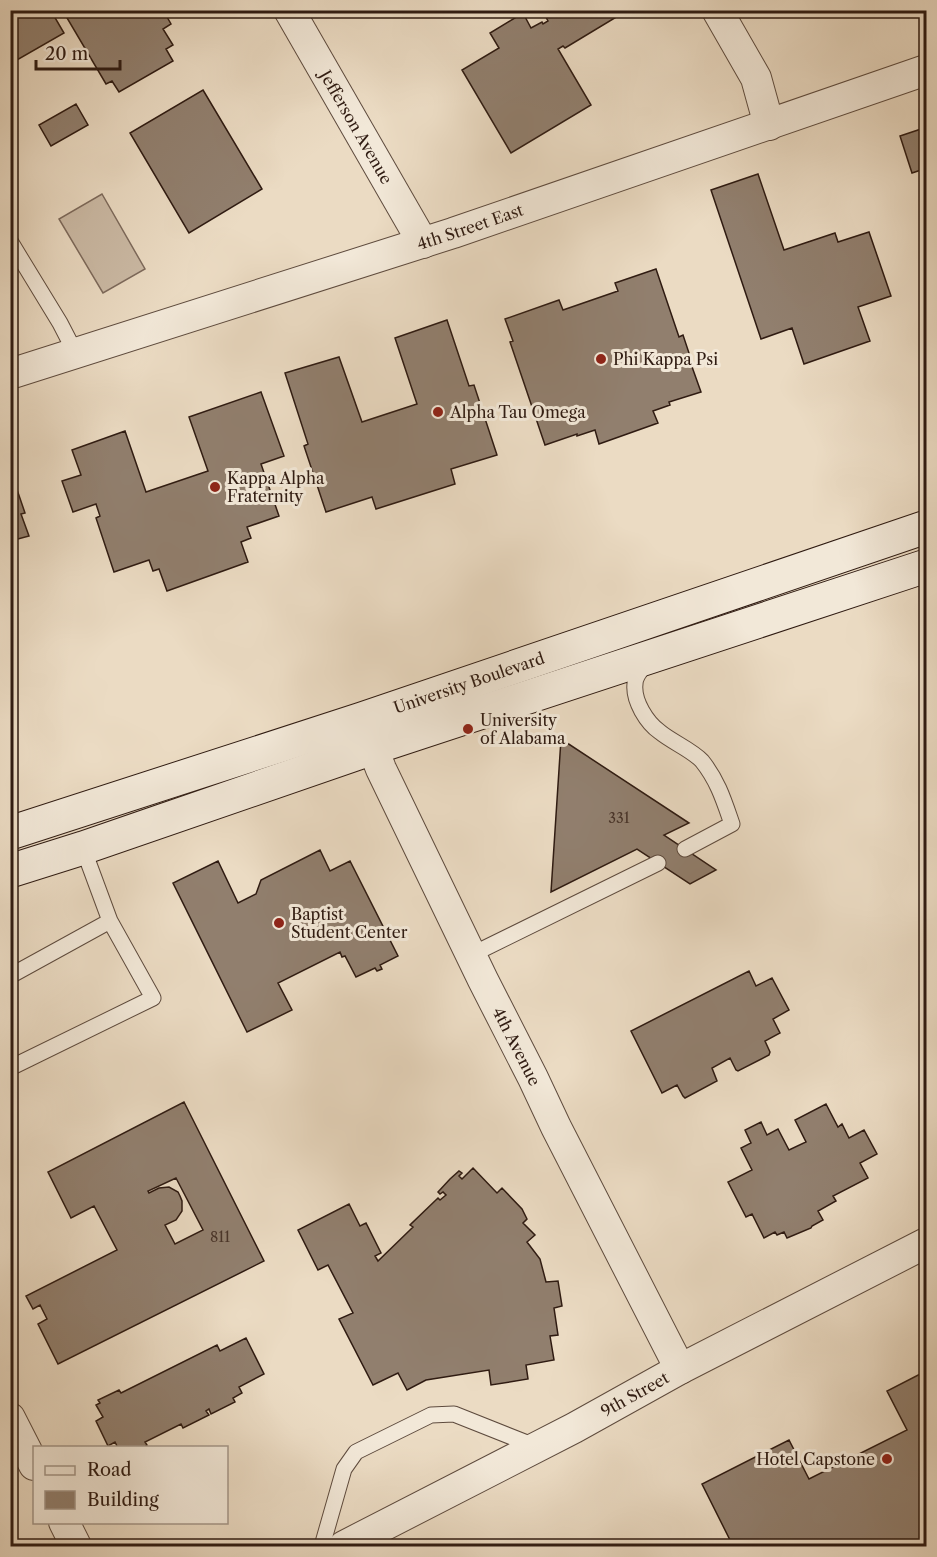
<svg xmlns="http://www.w3.org/2000/svg" width="937" height="1557" viewBox="0 0 937 1557" font-family="'Libre Caslon Text',serif">
<style>
.green{fill:#cbbaa5;stroke:#7d6a5c;stroke-width:1.5}
.building{fill:#917f6e;stroke:#2f1b12;stroke-width:1.5;fill-rule:evenodd}
.lines{fill:none;stroke-linecap:round;stroke-linejoin:round}
.service-casing{stroke:#5e4b3e;stroke-width:17}
.minor-casing{stroke:#5e4b3e;stroke-width:32}
.secondary-casing{stroke:#2f1b12;stroke-width:35}
.service{stroke:#f2e8d8;stroke-width:15}
.minor{stroke:#f2e8d8;stroke-width:30}
.secondary{stroke:#f2e8d8;stroke-width:33}
.poi-dot{fill:#8f2418;stroke:#f2e8d8;stroke-width:2}
.labels{text-anchor:middle;dominant-baseline:central;stroke-width:6;stroke-linejoin:round;paint-order:stroke}
.number-label{font-size:14px;fill:#483429}
.street-label{font-size:16px;fill:#2f1b12;stroke:#f2e8d8}
.poi-label{font-size:16px;fill:#2f1b12;stroke:#f2e8d8;text-anchor:start}
</style>
<rect width="100%" height="100%" fill="#ebdbc3"/>
<filter id="stains"><feTurbulence type="fractalNoise" baseFrequency=".00333" numOctaves="4"/><feColorMatrix values="0 0 0 0 .2 0 0 0 0 .09 0 0 0 0 .02 0 0 0 .5 -.17"/></filter>
<radialGradient id="worn" r=".72"><stop offset=".6" stop-color="#630" stop-opacity="0"/><stop offset="1" stop-color="#630" stop-opacity=".3"/></radialGradient>
<path class="green" d="M102,194l43,75 -42,24 -44,-74z"/>
<path class="building" d="M10,10h153l8,14 -8,5 10,16 -7,4 7,12 -54,31 -7,-11 -6,3 -43,-73 -9,5 10,17 -54,31z
M542,10h86l-63,38 -2,-2 -5,3 33,56 -80,48 -49,-83 37,-22 -9,-15 33,-20 8,15 11,-6 1,2 5,-3z
M203,90l59,99 -73,44 -59,-100z
M76,104l12,21 -37,21 -12,-21z
M921,129l3,8 2,-1v41l-2,-8 -12,4 -12,-37z
M758,174l26,76 51,-17 3,9 31,-10 22,64 -33,11 12,34 -66,23 -12,-36 -31,11 -50,-149z
M656,269l23,68 4,-2 6,18 -4,2 3,9h3l10,28 -32,10 1,3 -17,6 5,12 -59,21 -4,-14 -18,6v-2l-32,11 -35,-103 3,-1 -8,-22 54,-19 4,10 55,-19 -3,-8z
M447,320l22,66 5,-1 23,70 -46,14 4,15 -79,25 -4,-12 -46,15 -22,-66 4,-2 -23,-71 54,-16 23,65 55,-18 -22,-66z
M261,392l23,64 -23,8 18,52 -32,11 4,11 -10,4 7,20 -81,29 -8,-22 -6,2 -4,-11 -35,12 -18,-54 4,-2 -4,-12 -23,8 -11,-31 19,-6 -9,-25 53,-19 21,61 62,-21 -19,-54z
M11,472l14,41 -4,1 8,22 -15,4 1,3 -5,1z
M561,739l128,84 -25,12 52,35 -26,14 -53,-35 -86,43z
M320,850l10,21 20,-10 48,95 -18,9 2,4 -5,2 -2,-3 -19,9 -11,-21 -3,1 -2,-5 -62,31 14,27 -45,22 -74,-149 45,-22 20,42 18,-9 5,-14z
M749,971l7,15 16,-8 17,32 -16,9 7,14 -15,8 5,11 -1,3 -31,16 -2,-1 -6,-12 -18,10 5,13 -32,17 -2,-2 -6,-11 -15,8 -31,-62z
M184,1102l80,159 -206,103 -20,-40 9,-5 -7,-14 -7,4 -7,-13 91,-46 -23,-44 -23,12 -23,-46zM176,1178l27,52 -28,14 -10,-19 11,-5 6,-9v-10l-2,-5 -2,-4 -9,-5 -10,1 -10,5 -1,-2z
M826,1104l12,23 4,-3 7,14 15,-8 13,24 -17,9 8,15 -35,18 3,5 -18,10 5,9 -11,6 -1,2 -24,10 -3,-6 -7,3 -2,-3 -11,6 -12,-24 -6,3 -18,-35 24,-12 -11,-22 10,-5 -6,-13 16,-8 6,13 11,-6 11,21 17,-8 -11,-22z
M473,1168l24,25 5,-5 20,21 5,10 -4,4 12,12 -8,7 13,17 6,23 12,-1 4,25 -8,2 4,27 -8,1 4,24 -28,5 2,14 -37,6 -2,-15 -63,10 -19,10 -9,-17 -25,12 -34,-66 14,-6 -25,-48 -10,5 -20,-40 51,-26 11,22 6,-3 15,30 -6,3 3,5 33,-32 2,-2 -3,-2 28,-27 2,2 6,-5 -3,-3 -3,2 -2,-2 12,-13 9,-8 3,2 -3,3 3,3z
M246,1338l18,36 -25,13 3,6 -9,5 2,4 -24,12 -2,-5 -3,2 3,4 -26,13 -2,-4 -36,18 2,3 -4,3h-25l-3,-6 -7,4 -12,-25 7,-4 -7,-12 4,-2 -2,-3 21,-10 2,3 96,-48 3,6z
M926,1371v175h-193l-31,-62 87,-44 20,39 98,-49 -20,-39z
M13,1534l7,12h-10v-11z"/>
<g class="lines">
<defs>
<path id="service" d="M10,241l50,82 16,31
M646,664c-5,6 -11,12 -11,20 -2,17 12,39 25,48 12,10 32,18 42,29 16,20 22,40 30,63l-47,25
M471,955l187,-92
M10,976l100,-55
M10,1068l143,-70 -43,-77 -27,-73
M322,1546l22,-77 12,-17 75,-37 23,-1 83,33"/>
<g id="minor">
<path id="s1" d="M289,10l134,233"/>
<path d="M717,10l39,68 13,47"/>
<path id="s2" d="M10,374l443,-141 473,-163"/>
<path id="s3" d="M364,725l17,44 102,211 50,98 23,49 124,242"/>
<path d="M10,1418l24,47"/>
<path d="M64,1522l12,24"/>
<path id="s4" d="M344,1546l230,-118 106,-59 246,-126"/>
</g>
<g id="secondary">
<path id="s5" d="M10,833l352,-114 564,-192"/>
<path d="M10,871l73,-23 290,-100 553,-182"/>
</g>
</defs>
<use href="#service" class="service-casing"/>
<use href="#minor" class="minor-casing"/>
<use href="#secondary" class="secondary-casing"/>
<use href="#service" class="service"/>
<use href="#minor" class="minor"/>
<use href="#secondary" class="secondary"/>
</g>
<g class="poi-dot">
<circle cx="601" cy="359" r="6"/>
<circle cx="438" cy="412" r="6"/>
<circle cx="215" cy="487" r="6"/>
<circle cx="468" cy="729" r="6"/>
<circle cx="279" cy="923" r="6"/>
<circle cx="887" cy="1459" r="6"/>
</g>
<g class="labels">
<g class="number-label">
<text x="619" y="818">331</text>
<text x="220" y="1237">811</text>
</g>
<g class="street-label">
<text stroke="none"><textPath href="#s1" startOffset="135">Jefferson Avenue</textPath></text>
<text stroke="none"><textPath href="#s2" startOffset="483">4th Street East</textPath></text>
<text stroke="none"><textPath href="#s5" startOffset="483">University Boulevard</textPath></text>
<text stroke="none"><textPath href="#s3" startOffset="356">4th Avenue</textPath></text>
<text stroke="none"><textPath href="#s4" startOffset="328">9th Street</textPath></text>
</g>
<g class="poi-label">
<text x="613" y="359">Phi Kappa Psi</text>
<text x="450" y="412">Alpha Tau Omega</text>
<text x="227" y="478">Kappa Alpha<tspan x="227" dy="18">Fraternity</tspan></text>
<text x="480" y="720">University<tspan x="480" dy="18">of Alabama</tspan></text>
<text x="291" y="914">Baptist<tspan x="291" dy="18">Student Center</tspan></text>
<text x="875" y="1459" text-anchor="end">Hotel Capstone</text>
</g>
</g>
<rect width="937" height="1557" fill="none" stroke="#ebdbc3" stroke-width="36"/>
<rect x="12" y="12" width="913" height="1533" fill="none" stroke="#2f1b12" stroke-width="3"/>
<rect x="18" y="18" width="901" height="1521" fill="none" stroke="#2f1b12" stroke-width="1.5"/>
<rect x="33" y="1446" width="195" height="78" fill="#f2e8d8" stroke="#a49689" stroke-width="1.5"/>
<rect x="45" y="1466" width="30" height="9" fill="#f2e8d8" stroke="#a49689" stroke-width="1.5"/>
<text x="87" y="1476" font-size="18" fill="#2f1b12">Road</text>
<rect x="45" y="1491" width="30" height="18" fill="#917f6e" stroke="#a49689" stroke-width="1.5"/>
<text x="87" y="1506" font-size="18" fill="#2f1b12">Building</text>
<path d="M36 60v9h84v-9" fill="none" stroke="#2f1b12" stroke-width="3"/>
<text x="45" y="60" font-size="18" fill="#2f1b12" stroke="#f2e8d8" stroke-width="4.5" paint-order="stroke">20 m</text>
<rect width="100%" height="100%" filter="url(#stains)"/>
<rect width="100%" height="100%" fill="url(#worn)"/>
</svg>
